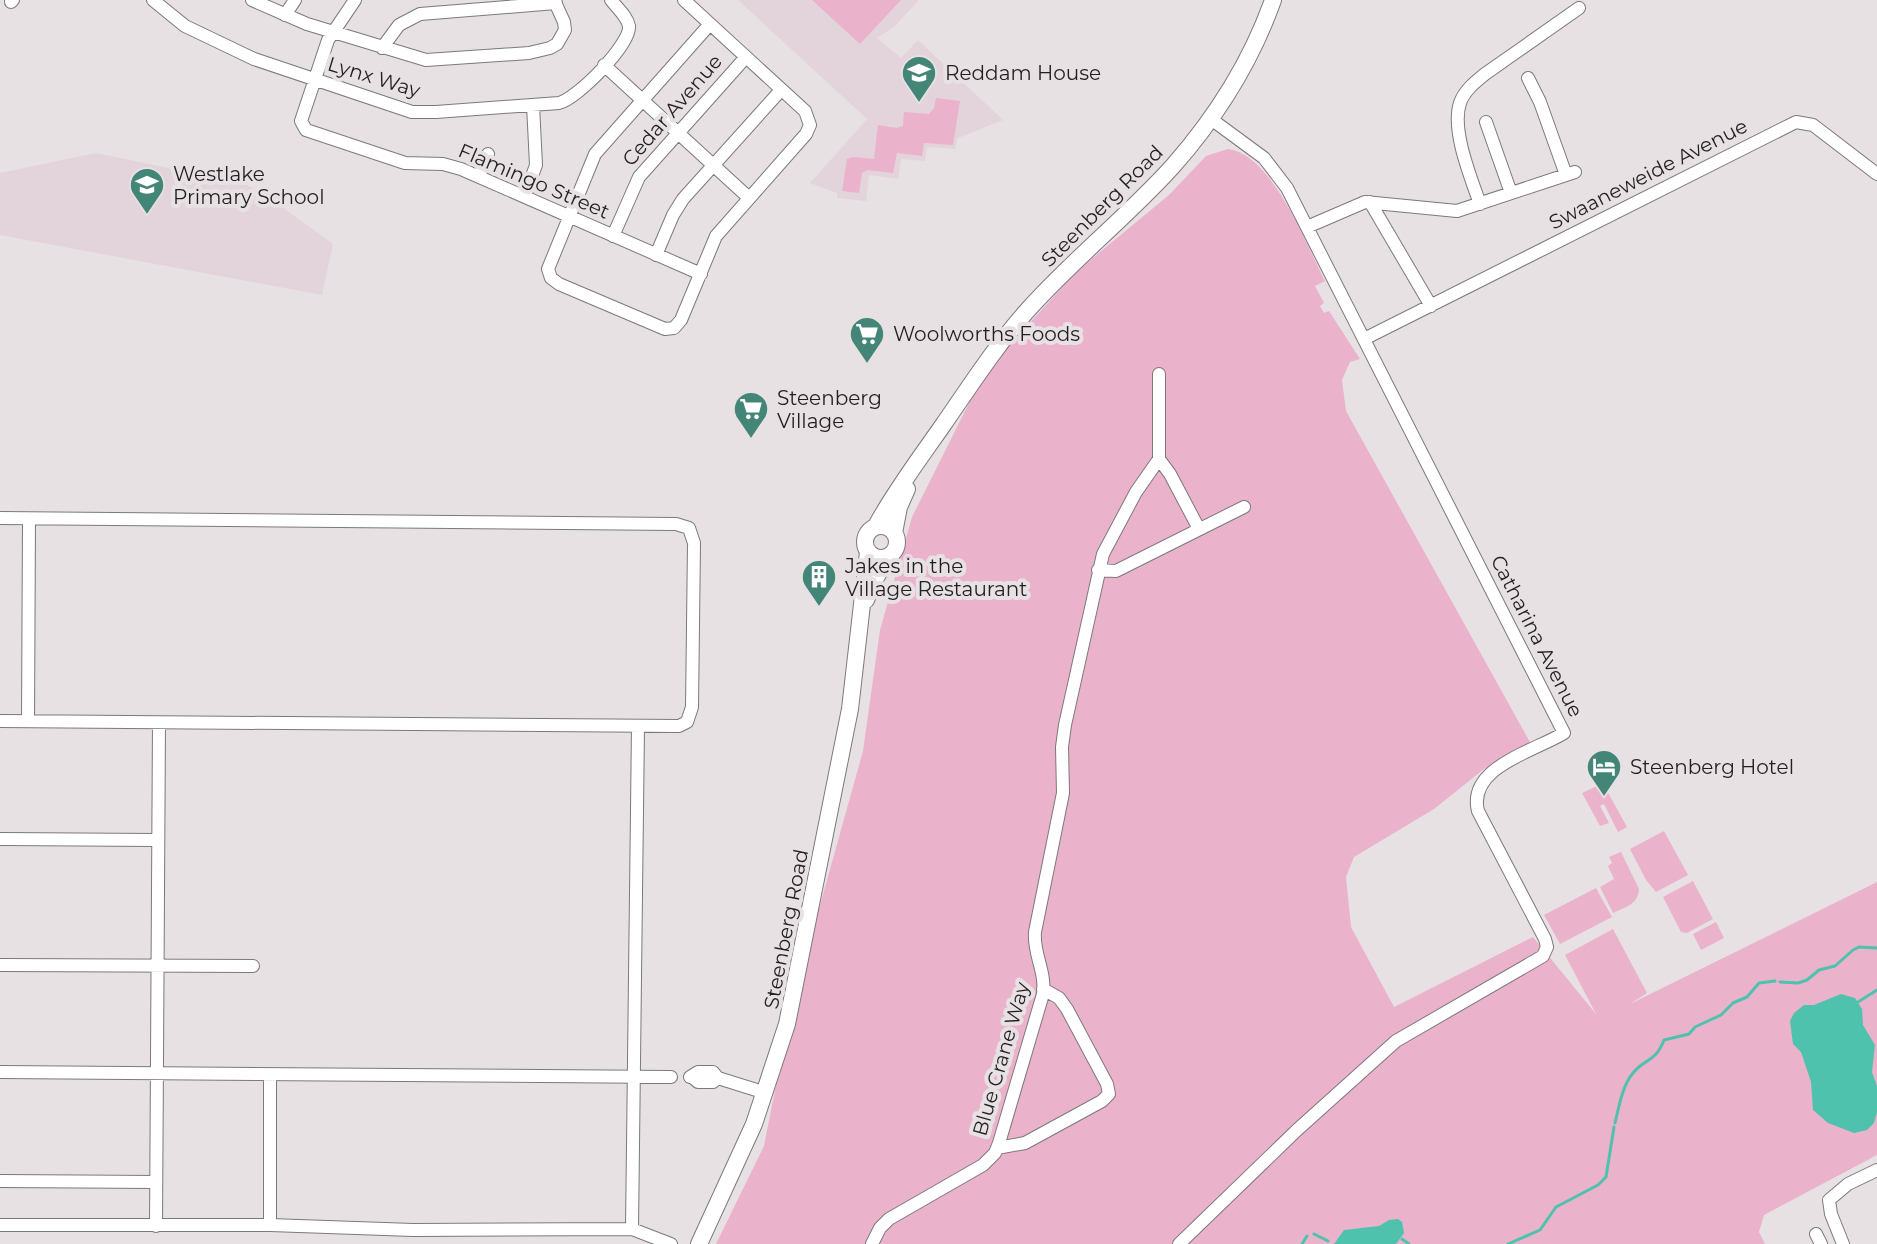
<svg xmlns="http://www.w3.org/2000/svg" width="1877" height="1244" viewBox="0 0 1877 1244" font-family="Montserrat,sans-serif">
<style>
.built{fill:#e2d4da}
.green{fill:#ebb2cc}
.water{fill:#4fc2ad}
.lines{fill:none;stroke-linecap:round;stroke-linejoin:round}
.stream{stroke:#4fc2ad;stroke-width:3}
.minor-casing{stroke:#7d787a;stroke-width:14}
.major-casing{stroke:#7d787a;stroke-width:18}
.minor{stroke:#fff;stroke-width:12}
.major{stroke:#fff;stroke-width:16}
.labels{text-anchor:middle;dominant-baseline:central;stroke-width:8;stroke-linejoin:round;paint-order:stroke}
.poi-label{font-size:20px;fill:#221f20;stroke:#e7e1e4;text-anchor:start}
.street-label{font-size:20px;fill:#221f20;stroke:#e7e1e4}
</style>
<rect width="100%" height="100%" fill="#e7e1e4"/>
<path class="built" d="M738,0h181l-25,27 -17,11 24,20 17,-18 85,80 -45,18 -3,11 -28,-2 -2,14 -24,-2 -3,20 -29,-4 -3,26 -29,-3v-5l-27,-10 57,-64z
M96,153l149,31 23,13 65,47 -11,51 -322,-60v-62z"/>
<path class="green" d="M812,0h89l-41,44z
M936,98l24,3 -7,44 -29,-2 -2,13 -25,-3 -4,20 -26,-3 -5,3 -3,20 -17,-2 5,-32 6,-2 21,2 4,-34 19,3 6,-2 1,-14 25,2 5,-6z
M1228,149c44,5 78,95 97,132l-10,5 9,17 -4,3 4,7 5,-2 31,48 -10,3 -8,18 4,31 185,333 -47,25 -50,40 -80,48 -8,20 5,50 43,80 139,-70 63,77 -31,-59 48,-26 34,64 -17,11 247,-122v273l-113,60 -5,17 6,12h-1049l48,-98 27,-137 72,-258 17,-121 32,-113 72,-144 93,-102 92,-76 37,-39z
M1597,786l6,4 3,-1 21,38 -9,5 -14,-28 -4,2 9,17 -9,3 -18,-33z
M1664,831l24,44 -32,17 -10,-12 -16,-31z
M1621,852l18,37c-1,16 -14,18 -26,24l-13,-26 14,-8 -6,-13 4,-3 -3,-6z
M1693,881l20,38 -26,14 -6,-1 -18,-35z
M1596,888l16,29 -52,27 -16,-29z
M1716,922l8,16 -23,12 -8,-16z"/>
<path class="water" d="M1841,994l14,4 7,11 1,16 12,20 -3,27 5,14v26l-3,11 -7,7 -13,3 -26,-10 -15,-13 -2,-28 -10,-30 -8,-8 -3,-23 4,-8 10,-8h10z
M1398,1219l4,3 2,11 -8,11h-62l10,-14 35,-4 10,-6z"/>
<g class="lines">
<path class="stream" d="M1780,982l18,1 9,-3 12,-10 16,-4 18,-16 6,-3 18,1
M1858,1002l19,-12
M1615,1123c4,-16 7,-37 18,-50 12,-15 22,-10 31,-33l25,-6 6,-7 26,-12 12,-12 14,-6 12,-14 16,-2
M1314,1234l14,7
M1402,1239l7,5
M1302,1244l5,-8
M1508,1244l32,-14 16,-23 42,-22 8,-8 8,-50"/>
<defs>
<path id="minor" d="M153,0l32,26 69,33 158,53h24l123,-9c18,-4 72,-59 70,-77 -2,-10 -12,-18 -18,-26
M252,0l55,24 119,36 103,-7 21,-5 7,-4 8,-14 -1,-8 -10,-22
M355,0l-27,40 -27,81 5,9 99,33 38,1 18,5 240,105
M684,0l121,111 5,14 -4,9 -90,102 -35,84 -7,8 -9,1 -106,-45 -8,-6 -3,-9 47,-115 115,-130
M11,2l2,-2
M285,15l10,-15
M382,48l17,-23 21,-11 136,-11
M604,65l144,132
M1528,78l12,24 26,73
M1486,122l25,71
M479,176l9,-22
M525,196l11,-31 -3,-60
M1370,202l61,104
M1480,204c-9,-26 -29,-74 -20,-101 4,-12 15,-21 25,-29l94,-66
M1307,227l58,-25 92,9 118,-39
M613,236l26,-59 107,-120
M656,255l17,-40 10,-16 98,-109
M1364,339l432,-217 17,3 64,49
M1159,374v85l11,15 29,55
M0,518l676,6 13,4 5,15 -2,164 -5,15 -8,4 -679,-5
M1098,570l18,1 128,-64
M28,721l1,-202
M0,839l157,1
M0,965l253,1
M0,1072l671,5
M690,1077l8,-5h15l5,6 48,15
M692,1077l6,5h15l5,-4
M997,1148l28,-5 77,-42 7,-7 -2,-10 -40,-75 -8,-11 -16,-9
M0,1181l156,1
M0,1225h270l143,5 219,-1 39,15
M270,1225v-150
M156,1226l3,-503
M632,1229l6,-503
M1816,1234l5,10
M872,1244l8,-16 9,-9 94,-54 12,-12 4,-10 44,-149c3,-23 -10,-40 -8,-62l28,-139 -1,-46 3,-22 38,-171 33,-62 23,-33
M1179,1244l118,-114 99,-89 147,-85 4,-9 -2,-8 -67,-128c-11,-44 57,-60 86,-78l-277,-545 -23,-30 -53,-39
M1843,1244l-12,-30 -2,-14 19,-16 29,-14"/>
<path id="major" d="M865 542a16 16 0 1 1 32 0a16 16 0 1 1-32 0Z
M876,526c19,-35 44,-68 67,-101 27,-39 52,-78 83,-113 46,-52 101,-95 147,-146 44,-50 78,-104 100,-166
M894,533l5,-26 8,-18
M866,600l8,-19 14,-24
M699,1244l55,-120 33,-100 63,-315 18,-157"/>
</defs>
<use href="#minor" class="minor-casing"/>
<use href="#major" class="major-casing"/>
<use href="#minor" class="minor"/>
<use href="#major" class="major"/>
</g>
<defs>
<symbol id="school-pin" viewBox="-11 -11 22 30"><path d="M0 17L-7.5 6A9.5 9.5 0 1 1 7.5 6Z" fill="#438678" stroke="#e7e1e4"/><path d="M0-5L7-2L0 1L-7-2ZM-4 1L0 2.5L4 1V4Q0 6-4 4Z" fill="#fff"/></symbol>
<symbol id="supermarket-pin" viewBox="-11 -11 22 30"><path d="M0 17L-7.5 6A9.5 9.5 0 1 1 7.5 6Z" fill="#438678" stroke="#e7e1e4"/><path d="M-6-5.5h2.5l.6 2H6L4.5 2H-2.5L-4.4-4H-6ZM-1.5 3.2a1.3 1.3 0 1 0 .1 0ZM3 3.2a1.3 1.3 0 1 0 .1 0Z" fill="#fff"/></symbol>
<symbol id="building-pin" viewBox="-11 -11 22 30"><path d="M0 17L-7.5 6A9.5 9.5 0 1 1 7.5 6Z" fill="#438678" stroke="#e7e1e4"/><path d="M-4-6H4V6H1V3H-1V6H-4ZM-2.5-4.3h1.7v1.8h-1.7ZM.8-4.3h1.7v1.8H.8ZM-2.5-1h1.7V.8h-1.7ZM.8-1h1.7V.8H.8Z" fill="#fff"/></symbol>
<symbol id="hotel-pin" viewBox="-11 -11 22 30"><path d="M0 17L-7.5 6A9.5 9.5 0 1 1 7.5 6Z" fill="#438678" stroke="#e7e1e4"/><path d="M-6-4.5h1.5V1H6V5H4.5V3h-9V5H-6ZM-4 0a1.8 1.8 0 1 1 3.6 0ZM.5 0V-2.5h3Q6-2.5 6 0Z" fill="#fff"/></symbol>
</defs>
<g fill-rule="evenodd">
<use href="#school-pin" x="899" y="53" width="40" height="54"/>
<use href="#school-pin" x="127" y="165" width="40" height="54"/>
<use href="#supermarket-pin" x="847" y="314" width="40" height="54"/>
<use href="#supermarket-pin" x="731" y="389" width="40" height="54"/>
<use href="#building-pin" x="799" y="557" width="40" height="54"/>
<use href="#hotel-pin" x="1584" y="747" width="40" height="54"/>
</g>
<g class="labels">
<g class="poi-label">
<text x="945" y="73">Reddam House</text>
<text x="173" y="174">Westlake<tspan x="173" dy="23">Primary School</tspan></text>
<text x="893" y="334">Woolworths Foods</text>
<text x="777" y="398">Steenberg<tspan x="777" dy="23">Village</tspan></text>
<text x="845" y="566">Jakes in the<tspan x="845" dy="23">Village Restaurant</tspan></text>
<text x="1630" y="767">Steenberg Hotel</text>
</g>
<g class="street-label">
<text transform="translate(374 77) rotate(17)">Lynx Way</text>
<text transform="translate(672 110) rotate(-49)">Cedar Avenue</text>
<text transform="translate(1648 174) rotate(-27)">Swaaneweide Avenue</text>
<text transform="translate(534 181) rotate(23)">Flamingo Street</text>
<text transform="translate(1102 206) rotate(-45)">Steenberg Road</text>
<text transform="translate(1537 636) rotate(63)">Catharina Avenue</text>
<text transform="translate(786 929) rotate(-79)">Steenberg Road</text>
<text transform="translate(1001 1059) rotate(-74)">Blue Crane Way</text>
</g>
</g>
</svg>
